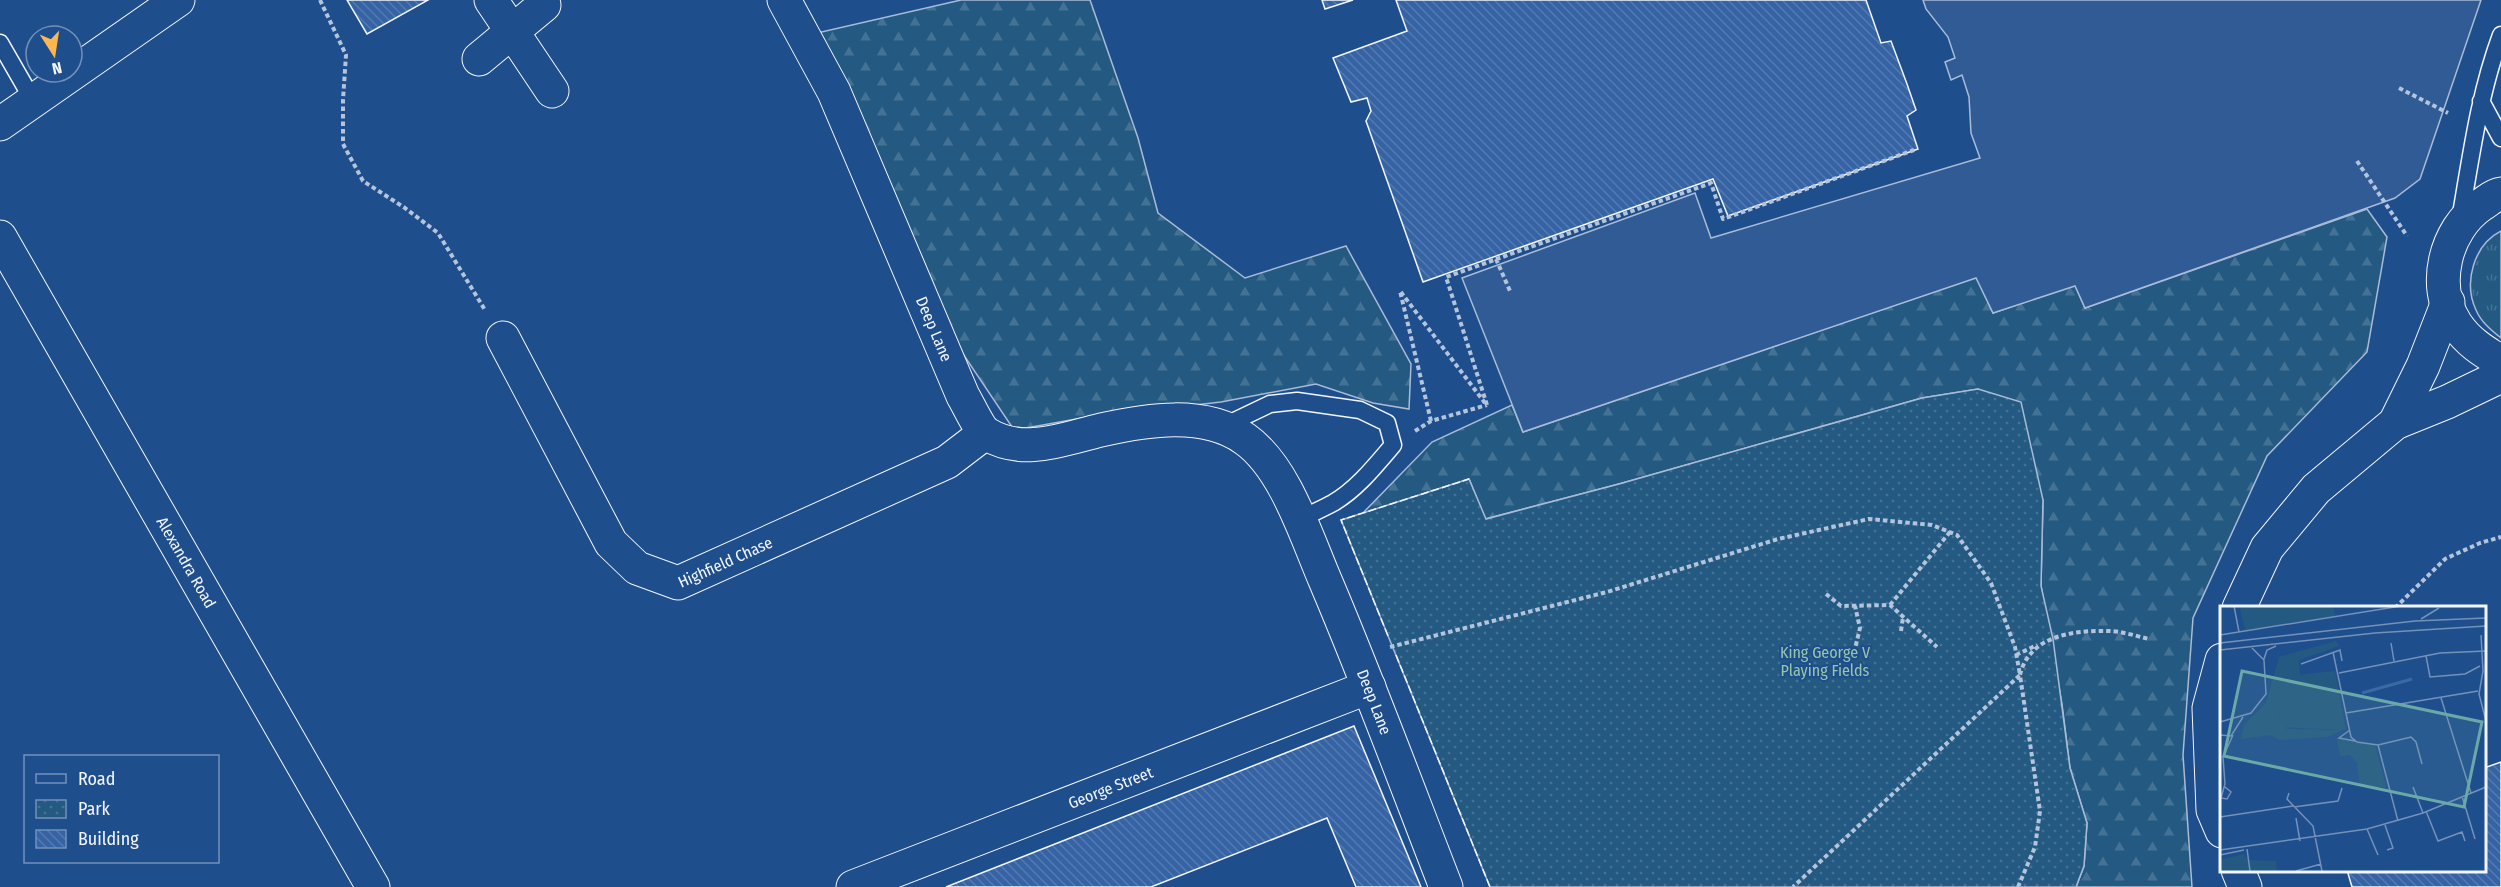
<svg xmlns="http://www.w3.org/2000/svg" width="2501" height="887" viewBox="0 0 2501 887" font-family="'Fira Sans Condensed',sans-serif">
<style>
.grass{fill:url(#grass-tufts);stroke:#a8bbd7;stroke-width:1.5}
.forest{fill:url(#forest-firs);stroke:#a8bbd7;stroke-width:1.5}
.park{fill:url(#park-dots);stroke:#a8bbd7;stroke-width:1.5}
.parking{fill:#305b95;stroke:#a8bbd7;stroke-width:1.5}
.building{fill:url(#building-back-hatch);stroke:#f2f6ff;stroke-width:1.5}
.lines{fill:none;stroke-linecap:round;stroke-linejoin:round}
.service-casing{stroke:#f2f6ff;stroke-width:19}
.minor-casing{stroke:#f2f6ff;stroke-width:35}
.tertiary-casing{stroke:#f2f6ff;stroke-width:35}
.path{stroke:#b3c4dc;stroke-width:4;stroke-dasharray:4.5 3;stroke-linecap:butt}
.service{stroke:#1f4e8c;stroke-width:16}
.minor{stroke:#1f4e8c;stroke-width:33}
.tertiary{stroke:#1f4e8c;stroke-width:33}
.fence{stroke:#f2f6ff;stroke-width:1.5;stroke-dasharray:8 3;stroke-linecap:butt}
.labels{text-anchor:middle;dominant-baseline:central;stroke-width:4.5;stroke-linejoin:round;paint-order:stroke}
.street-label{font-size:16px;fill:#f2f6ff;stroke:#1f4e8c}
.park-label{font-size:16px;fill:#97c8a6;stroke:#1f4e8c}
.inset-river{fill:none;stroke:#3b69a3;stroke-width:3}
.inset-road{fill:none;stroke:#7391ba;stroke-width:1.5}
.view{fill:#6aa9a8;fill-opacity:0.15;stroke:#6aa9a8;stroke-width:3}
.inset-edge{fill:none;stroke:#f2f6ff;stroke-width:3}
</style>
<defs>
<pattern id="grass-tufts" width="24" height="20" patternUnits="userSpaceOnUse" patternTransform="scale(1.5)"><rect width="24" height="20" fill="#245a82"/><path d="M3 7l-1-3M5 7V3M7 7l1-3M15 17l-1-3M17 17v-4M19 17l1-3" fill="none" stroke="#447295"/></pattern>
<pattern id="forest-firs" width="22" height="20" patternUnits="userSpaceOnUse" patternTransform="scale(1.5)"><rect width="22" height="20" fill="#245a82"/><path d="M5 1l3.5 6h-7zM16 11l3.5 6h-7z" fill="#447295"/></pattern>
<pattern id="park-dots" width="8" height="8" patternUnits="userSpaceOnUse" patternTransform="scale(1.5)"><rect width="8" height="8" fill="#245a82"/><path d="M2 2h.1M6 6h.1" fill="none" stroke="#447295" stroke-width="1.8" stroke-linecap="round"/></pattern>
<pattern id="building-back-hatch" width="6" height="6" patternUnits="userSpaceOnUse" patternTransform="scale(1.5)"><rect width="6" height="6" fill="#3563a3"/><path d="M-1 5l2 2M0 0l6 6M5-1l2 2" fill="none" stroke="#537ab1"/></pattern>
</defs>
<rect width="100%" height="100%" fill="#1f4e8c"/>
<path class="grass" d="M2501,231v107c-10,-8 -20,-16 -25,-28 -13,-28 -2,-65 25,-79z"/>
<path class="forest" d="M961,0h129l48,138 20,75 87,65 101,-32 65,118 -2,45 -36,-6 -57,-19 -95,18 -139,16 -68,12 -57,-85 -140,-312z
M2367,209l20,28 -20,115 -100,104 -74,162 -10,137 9,132h-116l8,-21 3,-43 -17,-55 -8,-64 -21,-118 2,-86 -65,-111 -56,9 -303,86 -134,35 -16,-40 -107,35 70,-72 80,-37 11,27 454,-155 16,36 82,-28 10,23z"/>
<path class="park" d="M1978,389l43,13 22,98 -2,86 12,53 17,129 17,55 -3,43 -8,21h-586l-149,-367 128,-41 17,40 133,-35 303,-86z"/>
<path class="parking" d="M1923,0h558l-61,179 -25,19 -310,110 -10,-22 -82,27 -17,-35 -453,154 -61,-154 233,-85 16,45 269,-80 -9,-25 -2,-36 -7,-22 -11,5 -6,-18 10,-4 -7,-21 -22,-28z"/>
<path class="building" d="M347,0h81l-61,34z
M1322,0h31l-28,9z
M1396,0h470l15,43 10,-2 16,43 9,26 -9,6 11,33 -190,67 -15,-37 -290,103 -57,-161 5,-10 -4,-13 -16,4 -18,-44 74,-27z
M1354,726l67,161h-65l-29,-69 -176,69h-205z
M2501,762v125h-149l-5,-17h137v-102z"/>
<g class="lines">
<defs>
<path id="service" d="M0,43l34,59
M2481,101l20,37
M2460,220c11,-63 19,-126 41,-185
M1224,426l46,-22 27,-3 63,9 27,13 6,22c-18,21 -36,44 -60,58 -11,6 -23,11 -34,17"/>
<g id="minor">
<path d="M491,0l61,91"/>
<path id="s1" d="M784,0l50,92 129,304c5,8 16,33 24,38 36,22 76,5 114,-4 45,-10 103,-20 144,9 40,28 61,97 80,141 43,101 81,204 121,307"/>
<path d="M479,59l65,-54"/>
<path d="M2501,194c-8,1 -13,7 -20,11 -36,25 -50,81 -25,119 12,18 27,27 45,38"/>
<path id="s2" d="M0,237l373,650"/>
<path id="s3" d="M503,338l108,205 26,25 41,15 269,-121 38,-29"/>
<path d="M2395,423l28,-57 25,-64"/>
<path d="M2239,608l28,-60 49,-59 79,-66 52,-21 54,-26"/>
<path d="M2222,660l-13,48 4,102 9,21"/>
<path d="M2238,870l7,17"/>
<path id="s4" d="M853,887l516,-200"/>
</g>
<path id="tertiary" d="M0,124l178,-124"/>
</defs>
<use href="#service" class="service-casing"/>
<use href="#minor" class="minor-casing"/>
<use href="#tertiary" class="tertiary-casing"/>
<path class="path" d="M320,0l26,55 -3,45v44l20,37 42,27 33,25 47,77
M2399,88l49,25
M2357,161l50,75
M1496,259l14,32
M1487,405l-41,-128 265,-94 12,36 191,-69
M1431,421l-31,-130 85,112
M1415,431l16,-10 56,-16
M1826,594l15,12 49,-1 47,42
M1890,605l60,-73
M2395,608l50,-49 35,-16 21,-6
M1901,631l2,-14
M1390,647l217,-55 171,-53 91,-20 63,6 25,10 34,48 24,64 5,28 -227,212
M1854,653l6,-25 -5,-22
M2016,655l21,-10
M2018,887l17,-40 5,-36 -20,-136c9,-39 53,-45 88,-44 13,0 28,5 41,8"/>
<use href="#service" class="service"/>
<use href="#minor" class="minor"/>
<use href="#tertiary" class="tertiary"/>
<path class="fence" d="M1388,636l-47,-116 128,-41
M1396,655l94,232"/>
</g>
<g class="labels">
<g class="street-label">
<text stroke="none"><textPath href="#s1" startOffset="362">Deep Lane</textPath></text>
<text stroke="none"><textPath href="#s3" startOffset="363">Highfield Chase</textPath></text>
<text stroke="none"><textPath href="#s2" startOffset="375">Alexandra Road</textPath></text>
<text stroke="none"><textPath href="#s1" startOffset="1042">Deep Lane</textPath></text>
<text stroke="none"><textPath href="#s4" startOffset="276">George Street</textPath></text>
</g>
<g class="park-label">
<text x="1825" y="652">King George V<tspan x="1825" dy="18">Playing Fields</tspan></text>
</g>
</g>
<g transform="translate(2220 606)">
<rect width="266" height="266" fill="#1f4e8c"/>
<path d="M24,0h89l2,10 -90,14 -5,-21z" fill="#245a82"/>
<path d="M116,35l3,5 -40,14 1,15 -16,2 -6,40 9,12 56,1 -16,7 -47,3 -10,-5 -29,4 3,-14 22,-22 13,-46zM117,133l38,6 11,42h-26l-3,-24 -7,-8 -10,1z" fill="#245a82"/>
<path d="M24,248l4,6 28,1 1,10h-57v-11z" fill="#245a82"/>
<path d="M115,65l11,59 -68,-3 2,-42 5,-9z" fill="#245a82"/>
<path class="inset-river" d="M142,87l50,-14"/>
<path class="inset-road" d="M14,0l5,26M201,13l18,-11M0,29l181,-29M261,29l2,36 -4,23 7,27M0,37l195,-22 71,-3M171,37l3,18M0,44l155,-17 111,-7M113,46l18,85 6,5 21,3M206,50l4,21 35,-3 15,-8M44,53l3,-9 9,-4M81,58l39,-14 2,11M119,67l101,-20 46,-2M221,92l30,95M126,107l132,-22M0,116l31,-9 15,-19 -2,-34 -12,-12M130,124l-11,8 16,3M0,129l11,1 12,-19M158,139l20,76M158,139l33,-8 5,5 6,22M5,181l6,5 -4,7 -6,-1 4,-14 -2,-27 10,-22M193,181l10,26M69,187l-2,6 26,27 9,45M242,190l13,43M74,201l44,-6 4,-13M206,205l12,30 24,-9 3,9M0,211l73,-11M76,212l4,23M165,219l8,23 -6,2M147,223l11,26M27,243l3,22M0,244l147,-21 56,-16 63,-26M0,249l24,-5M76,265l25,-7"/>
<path class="view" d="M22,65l240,51 -18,85 -240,-51z"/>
<rect width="266" height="266" class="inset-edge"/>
</g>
<rect x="24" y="755" width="195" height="108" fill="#1f4e8c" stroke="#7391ba" stroke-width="1.5"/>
<rect x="36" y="774" width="30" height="9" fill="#1f4e8c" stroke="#7391ba" stroke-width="1.5"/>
<text x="78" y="785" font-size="18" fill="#f2f6ff">Road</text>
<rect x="36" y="800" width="30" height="18" fill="url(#park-dots)" stroke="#7391ba" stroke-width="1.5"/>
<text x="78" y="815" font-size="18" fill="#f2f6ff">Park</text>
<rect x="36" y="830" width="30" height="18" fill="url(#building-back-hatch)" stroke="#7391ba" stroke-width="1.5"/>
<text x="78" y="845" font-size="18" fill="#f2f6ff">Building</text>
<g transform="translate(54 54) rotate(168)"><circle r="28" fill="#1f4e8c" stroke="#7391ba" stroke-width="1.5"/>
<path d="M0-4.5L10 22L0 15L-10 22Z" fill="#ffb74d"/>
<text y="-9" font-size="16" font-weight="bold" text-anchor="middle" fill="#f2f6ff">N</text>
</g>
</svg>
